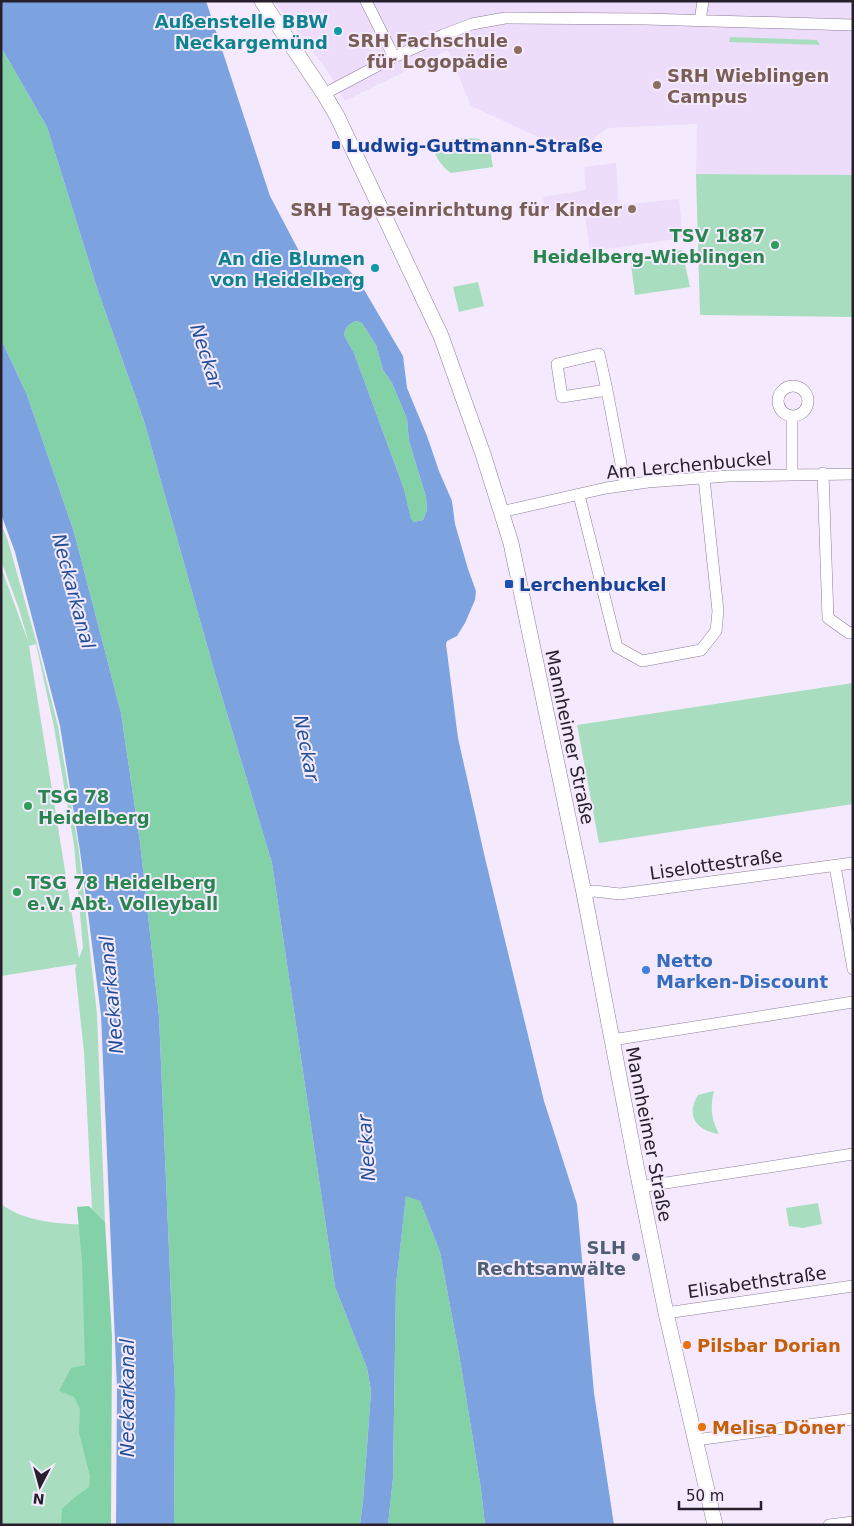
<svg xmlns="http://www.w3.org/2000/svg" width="854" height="1526" viewBox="0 0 854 1526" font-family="'DejaVu Sans',sans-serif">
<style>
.built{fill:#eddcfa}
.green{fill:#a8debf;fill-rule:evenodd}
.forest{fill:#83d2a7}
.water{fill:#7ca3df;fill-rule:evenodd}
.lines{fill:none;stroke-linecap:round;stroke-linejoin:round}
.minor-casing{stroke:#8c7d99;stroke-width:12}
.tertiary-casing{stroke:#8c7d99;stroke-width:16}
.minor{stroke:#fff;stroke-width:11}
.tertiary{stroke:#fff;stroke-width:15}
.culture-dot{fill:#0f9aa8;stroke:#f5eafd;stroke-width:2}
.education-dot{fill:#8d6e63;stroke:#f5eafd;stroke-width:2}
.transit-dot{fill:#1a4fb4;stroke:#f5eafd;stroke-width:2}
.leisure-dot{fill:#2e9e5b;stroke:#f5eafd;stroke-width:2}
.shop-dot{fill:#3f7fe0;stroke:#f5eafd;stroke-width:2}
.service-dot{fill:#5c6f8a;stroke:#f5eafd;stroke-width:2}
.food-dot{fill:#e8710a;stroke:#f5eafd;stroke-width:2}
.labels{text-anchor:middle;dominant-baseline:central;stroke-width:4;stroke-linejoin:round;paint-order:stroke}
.culture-label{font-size:18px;font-weight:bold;fill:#0d838f;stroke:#f5eafd;text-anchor:end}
.education-label{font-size:18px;font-weight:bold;fill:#785e54;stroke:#f5eafd;text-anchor:end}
.transit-label{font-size:18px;font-weight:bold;fill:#164399;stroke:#f5eafd;text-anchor:start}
.leisure-label{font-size:18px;font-weight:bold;fill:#27864d;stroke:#f5eafd;text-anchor:start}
.street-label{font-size:18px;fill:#27202c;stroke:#f5eafd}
.shop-label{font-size:18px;font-weight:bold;fill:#366cbe;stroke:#f5eafd;text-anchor:start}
.service-label{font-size:18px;font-weight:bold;fill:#4e5e75;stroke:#f5eafd;text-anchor:end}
.food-label{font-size:18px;font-weight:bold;fill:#c56008;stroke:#f5eafd;text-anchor:start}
.water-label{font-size:19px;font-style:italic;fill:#204f97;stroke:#f5eafd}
</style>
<rect width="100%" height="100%" fill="#f5eafd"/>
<path class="built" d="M274,1h579v174l-157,-1 1,-50 -90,4 -32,26 -104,-48 -23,-56 -103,51 -19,-32z
M616,163l3,42 60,-6 4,39 -77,11 -16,1 -7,-46 -37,8 -3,-15 43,-7 -2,-23z"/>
<path class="green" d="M730,37l87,3 3,5 -91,-3z
M464,138l16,1 10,10 3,18 -42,6c-10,-7 -15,-16 -19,-27l17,-6z
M696,174l157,1v142l-153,-2z
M682,250l8,37 -55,8 -5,-38z
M478,282l6,24 -25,6 -6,-25z
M1,523l7,18 29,103 21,82 21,125 18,163 8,208 -13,-13 -8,-157 -9,-83 2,-5 -76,12v-409l28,77 -10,-35 -18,-49zM36,644l18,83 20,118 9,103 -4,10 -50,-312z
M853,683v121l-254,39 -22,-118z
M714,1091c-4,16 -3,28 5,43 -22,-3 -34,-18 -21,-39z
M818,1203l4,21 -19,4 -14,-2 -3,-18z
M1,1204c25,19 62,20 92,21l7,300h-99z"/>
<path class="forest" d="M1,47l46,80 51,164 46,130 72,256 56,186 63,424 32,81 4,23 -8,110 -3,24h-186l1,-134 -16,-375 -19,-174 -19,-129 -47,-181 -47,-137 -26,-56z
M356,321l6,2 14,22 7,25 9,13 15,36 2,22 17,56 1,13 -4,10 -9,2 -3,-2 -7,-31 -50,-136 -10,-18c2,-8 4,-11 12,-14z
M406,1195l14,6 20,51 19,102 22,135 4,36h-97l5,-47 3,-193z
M89,1206l16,16 7,114 -1,189h-50l1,-16 12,-11 15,-11 1,-11 -11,-43 1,-24 -6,-12 -15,-6 12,-23 14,-3 -3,-104 -5,-54z"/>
<path class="water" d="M1,1h205l64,195 31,59 27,4 19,9 12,13 44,75 4,32 20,48 12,35 13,30 3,23 13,45 8,22 -1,9 -10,23 -8,13 -10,5 -1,3 12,94 27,120 59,243 33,103 17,189 20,132h-129l-4,-36 -22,-135 -19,-102 -20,-51 -14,-5 -10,89 -3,193 -5,47h-28l3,-24 8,-110 -4,-23 -32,-81 -63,-424 -56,-186 -72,-256 -46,-130 -51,-164 -46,-80zM356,321l6,2 14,22 7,25 9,13 15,36 2,22 17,56 1,13 -4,10 -9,2 -3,-3 -7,-30 -50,-136 -10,-18c2,-8 4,-11 12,-14z
M1,339l26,56 47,137 47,181 19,129 19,174 16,375 -1,134h-58l1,-137 -16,-373 -21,-164 -20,-125 -45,-174 -14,-38z"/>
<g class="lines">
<defs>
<path id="minor" d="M366,1l28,56
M700,21l3,-20
M324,94l70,-37 49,-22 29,-11 33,-6 141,1 207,6
M778 401a15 15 0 1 1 30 0a15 15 0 1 1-30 0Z
M607,390l-45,7 -5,-33 42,-10 8,36 18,95
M823,473l5,145 21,15 4,-1
M792,475v-59
M579,495l38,152 25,14 59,-11 15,-19 2,-20 -14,-133
M501,512l105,-24 42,-6 80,-6 125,-2
M835,866l18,103
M584,893l10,-2 26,3 233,-31
M612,1040l241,-38
M640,1187l213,-33
M666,1313l187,-27
M695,1440l158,-21
M829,1525l24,-3"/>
<path id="tertiary" d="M262,1l62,93 13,22 104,220 42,118 28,89 73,350 52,272 30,148 49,212"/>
</defs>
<use href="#minor" class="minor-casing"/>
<use href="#tertiary" class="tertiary-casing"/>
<use href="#minor" class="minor"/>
<use href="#tertiary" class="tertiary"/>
</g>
<g class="culture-dot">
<circle cx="338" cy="31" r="5"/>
<circle cx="375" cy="268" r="5"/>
</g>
<g class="education-dot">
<circle cx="518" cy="50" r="5"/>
<circle cx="657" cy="85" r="5"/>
<circle cx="632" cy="209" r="5"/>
</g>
<g class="transit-dot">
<rect x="331" y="140" width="10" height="10" rx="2.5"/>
<rect x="504" y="579" width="10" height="10" rx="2.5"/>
</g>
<g class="leisure-dot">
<circle cx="775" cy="245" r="5"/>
<circle cx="28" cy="806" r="5"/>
<circle cx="17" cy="892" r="5"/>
</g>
<circle class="shop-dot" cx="646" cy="970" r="5"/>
<circle class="service-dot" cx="636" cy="1257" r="5"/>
<g class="food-dot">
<circle cx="687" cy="1345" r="5"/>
<circle cx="702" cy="1427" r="5"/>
</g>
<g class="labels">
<g class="culture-label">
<text x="328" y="21">Außenstelle BBW<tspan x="328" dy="21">Neckargemünd</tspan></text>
<text x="365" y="258">An die Blumen<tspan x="365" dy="21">von Heidelberg</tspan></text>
</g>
<g class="education-label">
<text x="508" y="40">SRH Fachschule<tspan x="508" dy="21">für Logopädie</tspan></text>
<text x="667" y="75" text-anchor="start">SRH Wieblingen<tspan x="667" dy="21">Campus</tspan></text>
<text x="622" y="209">SRH Tageseinrichtung für Kinder</text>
</g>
<g class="transit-label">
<text x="346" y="145">Ludwig-Guttmann-Straße</text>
<text x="519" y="584">Lerchenbuckel</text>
</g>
<g class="leisure-label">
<text x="765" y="235" text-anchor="end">TSV 1887<tspan x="765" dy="21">Heidelberg-Wieblingen</tspan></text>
<text x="38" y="796">TSG 78<tspan x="38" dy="21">Heidelberg</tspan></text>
<text x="27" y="882">TSG 78 Heidelberg<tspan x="27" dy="21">e.V. Abt. Volleyball</tspan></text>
</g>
<g class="street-label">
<text transform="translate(689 465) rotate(-5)">Am Lerchenbuckel</text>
<text transform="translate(570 737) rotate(78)">Mannheimer Straße</text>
<text transform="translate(716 864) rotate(-8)">Liselottestraße</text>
<text transform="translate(649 1134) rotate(79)">Mannheimer Straße</text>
<text transform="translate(757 1282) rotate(-8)">Elisabethstraße</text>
</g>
<g class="shop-label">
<text x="656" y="960">Netto<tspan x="656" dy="21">Marken-Discount</tspan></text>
</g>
<g class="service-label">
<text x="626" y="1247">SLH<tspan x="626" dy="21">Rechtsanwälte</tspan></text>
</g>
<g class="food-label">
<text x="697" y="1345">Pilsbar Dorian</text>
<text x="712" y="1427">Melisa Döner</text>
</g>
<g class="water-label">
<text transform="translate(207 356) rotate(72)">Neckar</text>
<text transform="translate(74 591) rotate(75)">Neckarkanal</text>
<text transform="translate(307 748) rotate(79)">Neckar</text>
<text transform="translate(111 995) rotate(-95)">Neckarkanal</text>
<text transform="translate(366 1148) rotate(-94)">Neckar</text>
<text transform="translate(127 1398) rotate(-90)">Neckarkanal</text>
</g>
</g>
<rect width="854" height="1526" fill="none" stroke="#27202c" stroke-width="5"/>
<g transform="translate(40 1486) rotate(186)" stroke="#f5eafd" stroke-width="4" paint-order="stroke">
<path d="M0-4L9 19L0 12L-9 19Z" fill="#27202c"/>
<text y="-8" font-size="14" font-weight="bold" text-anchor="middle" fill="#27202c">N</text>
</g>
<path d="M679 1501v8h82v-8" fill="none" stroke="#27202c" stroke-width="2.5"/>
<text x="686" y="1501" font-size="15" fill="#27202c" stroke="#f5eafd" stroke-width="4" paint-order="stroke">50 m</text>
</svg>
